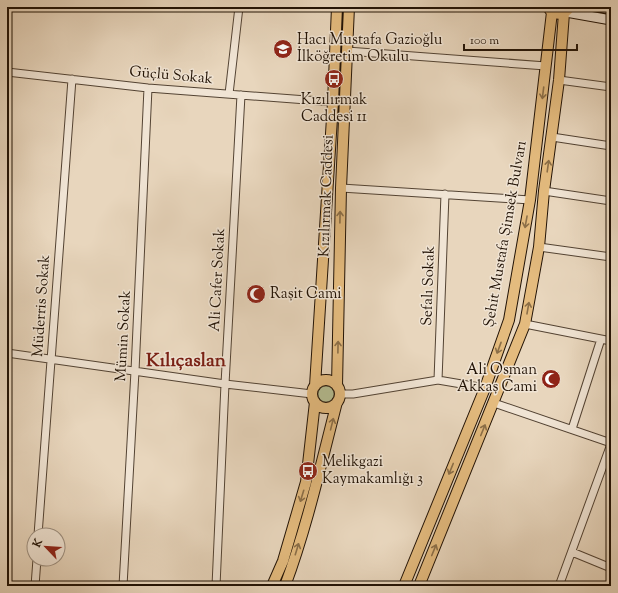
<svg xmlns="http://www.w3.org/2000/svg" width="618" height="593" viewBox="0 0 618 593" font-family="'Sorts Mill Goudy',serif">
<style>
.green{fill:#b5be92;stroke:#6b684c}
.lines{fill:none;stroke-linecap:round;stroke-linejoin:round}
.street-casing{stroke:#534333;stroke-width:9}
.secondary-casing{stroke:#211205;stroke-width:11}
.primary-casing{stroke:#211205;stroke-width:12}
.street{stroke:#f0e4d4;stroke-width:7}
.secondary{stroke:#f0e4d4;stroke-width:9}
.primary{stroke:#e4bb7e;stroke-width:10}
.oneway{stroke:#8c6f48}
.labels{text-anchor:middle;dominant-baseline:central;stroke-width:3;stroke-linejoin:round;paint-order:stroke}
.poi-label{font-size:15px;fill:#211205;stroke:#f0e4d4;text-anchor:start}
.street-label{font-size:15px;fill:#211205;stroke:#f0e4d4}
.district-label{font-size:19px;font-weight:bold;fill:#7a1f14;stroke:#f0e4d4}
</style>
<rect width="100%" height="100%" fill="#e8d6bd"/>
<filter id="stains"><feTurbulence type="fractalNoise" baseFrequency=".005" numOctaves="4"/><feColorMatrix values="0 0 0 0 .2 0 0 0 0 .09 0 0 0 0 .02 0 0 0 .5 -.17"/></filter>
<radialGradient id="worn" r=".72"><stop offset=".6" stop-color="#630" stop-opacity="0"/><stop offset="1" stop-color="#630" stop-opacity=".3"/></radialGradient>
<path class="green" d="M318 394a8 8 0 1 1 16 0a8 8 0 1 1-16 0Z"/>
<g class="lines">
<defs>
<path id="street" d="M347,51l199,15
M7,72l141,16 185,14
M559,80l52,7
M229,94l10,-87
M552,137l59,9
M341,188l189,12
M544,191l67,10
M539,247l72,10
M525,324l86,17
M7,353l218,31 87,10
M438,380l7,-186
M340,394h13l85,-14 47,8
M494,403l117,40
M572,429l29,-90
M38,535l34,-456
M572,552l39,16
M35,586l2,-27
M123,586l12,-215 13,-283
M216,586l9,-202 16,-289
M559,586l52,-142"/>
<path id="secondary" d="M599,7l12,2
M566,12l45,8"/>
<path id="primary" d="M548,7c5,9 16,9 22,0
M312 394a14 14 0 1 1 28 0a14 14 0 1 1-28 0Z
M315,386l18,-284 4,-95
M337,386l4,-198 8,-181
M272,586l11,-25 23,-79 9,-80
M285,586c22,-59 36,-122 52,-184
M404,586l81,-198 24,-68 21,-120 22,-188
M419,586l106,-262 14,-77 5,-56 15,-111 5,-67"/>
</defs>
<use href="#street" class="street-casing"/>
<use href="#secondary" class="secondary-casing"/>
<use href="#primary" class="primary-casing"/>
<use href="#street" class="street"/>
<use href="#secondary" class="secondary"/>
<use href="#primary" class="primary"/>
</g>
<defs><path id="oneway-shaft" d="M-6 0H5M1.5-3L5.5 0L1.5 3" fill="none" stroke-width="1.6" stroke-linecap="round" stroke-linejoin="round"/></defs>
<g class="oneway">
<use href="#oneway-shaft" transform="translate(543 93) rotate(97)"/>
<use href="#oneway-shaft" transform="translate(548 166) rotate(-82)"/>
<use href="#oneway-shaft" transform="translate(340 217) rotate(-89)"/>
<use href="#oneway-shaft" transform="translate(526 222) rotate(100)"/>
<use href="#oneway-shaft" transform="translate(528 308) rotate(-80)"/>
<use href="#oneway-shaft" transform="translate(338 347) rotate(-89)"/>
<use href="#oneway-shaft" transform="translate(499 348) rotate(110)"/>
<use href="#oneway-shaft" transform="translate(332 424) rotate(-76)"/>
<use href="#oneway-shaft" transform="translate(483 430) rotate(-68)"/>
<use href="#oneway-shaft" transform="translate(451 469) rotate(112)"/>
<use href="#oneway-shaft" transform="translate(302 496) rotate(107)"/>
<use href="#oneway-shaft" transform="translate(297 549) rotate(-73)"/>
<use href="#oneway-shaft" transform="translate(434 550) rotate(-68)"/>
</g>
<defs>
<symbol id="school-disc" viewBox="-11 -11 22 22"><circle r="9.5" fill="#8f2418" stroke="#f0e4d4"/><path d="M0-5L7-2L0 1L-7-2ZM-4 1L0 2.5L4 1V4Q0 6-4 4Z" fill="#fff"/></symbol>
<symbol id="bus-disc" viewBox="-11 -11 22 22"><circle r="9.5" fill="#8f2418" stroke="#f0e4d4"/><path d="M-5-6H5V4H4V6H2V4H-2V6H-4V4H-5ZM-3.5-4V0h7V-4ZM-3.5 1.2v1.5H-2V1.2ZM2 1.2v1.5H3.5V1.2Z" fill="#fff"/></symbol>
<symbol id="mosque-disc" viewBox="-11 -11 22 22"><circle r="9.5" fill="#8f2418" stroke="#f0e4d4"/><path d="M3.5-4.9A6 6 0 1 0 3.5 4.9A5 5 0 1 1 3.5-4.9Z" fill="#fff"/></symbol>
</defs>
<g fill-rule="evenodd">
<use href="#school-disc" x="272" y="38" width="22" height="22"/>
<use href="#bus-disc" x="323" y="68" width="22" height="22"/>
<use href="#mosque-disc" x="245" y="283" width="22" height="22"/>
<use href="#mosque-disc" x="540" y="368" width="22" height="22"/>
<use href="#bus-disc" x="297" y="460" width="22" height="22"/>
</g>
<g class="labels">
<g class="poi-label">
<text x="297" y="40">Hacı Mustafa Gazioğlu<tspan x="297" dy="17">İlköğretim Okulu</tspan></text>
<text x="334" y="100" text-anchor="middle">Kızılırmak<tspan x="334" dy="17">Caddesi 11</tspan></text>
<text x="270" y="294">Raşit Cami</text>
<text x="537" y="370" text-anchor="end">Ali Osman<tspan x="537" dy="17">Akkaş Cami</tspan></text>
<text x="322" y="462">Melikgazi<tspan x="322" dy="17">Kaymakamlığı 3</tspan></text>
</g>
<g class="street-label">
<text transform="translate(171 76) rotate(5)">Güçlü Sokak</text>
<text transform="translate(327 196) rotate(-88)">Kızılırmak Caddesi</text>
<text transform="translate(506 234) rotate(-80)">Şehit Mustafa Şimsek Bulvarı</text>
<text transform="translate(218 280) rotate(-87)">Ali Cafer Sokak</text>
<text transform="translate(429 286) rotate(-88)">Sefalı Sokak</text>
<text transform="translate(42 306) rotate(-86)">Müderris Sokak</text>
<text transform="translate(124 336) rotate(-87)">Mümin Sokak</text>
</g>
<g class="district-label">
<text x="186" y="361">Kılıçaslan</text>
</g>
</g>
<rect width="618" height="593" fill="none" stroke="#e8d6bd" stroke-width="24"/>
<rect x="8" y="8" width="602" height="577" fill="none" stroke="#211205" stroke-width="2"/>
<rect x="12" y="12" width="594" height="569" fill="none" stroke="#211205"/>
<g transform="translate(46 547) rotate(295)"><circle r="19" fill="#f0e4d4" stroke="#9d9081"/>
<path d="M0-3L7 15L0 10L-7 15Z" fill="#8f2418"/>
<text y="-6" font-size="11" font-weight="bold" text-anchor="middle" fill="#211205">K</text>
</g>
<path d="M464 44v6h113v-6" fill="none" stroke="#211205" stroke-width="2"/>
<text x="470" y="44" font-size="12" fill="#211205" stroke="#f0e4d4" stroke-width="3" paint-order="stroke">100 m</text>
<rect width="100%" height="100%" filter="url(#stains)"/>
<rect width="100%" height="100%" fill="url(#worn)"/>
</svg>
